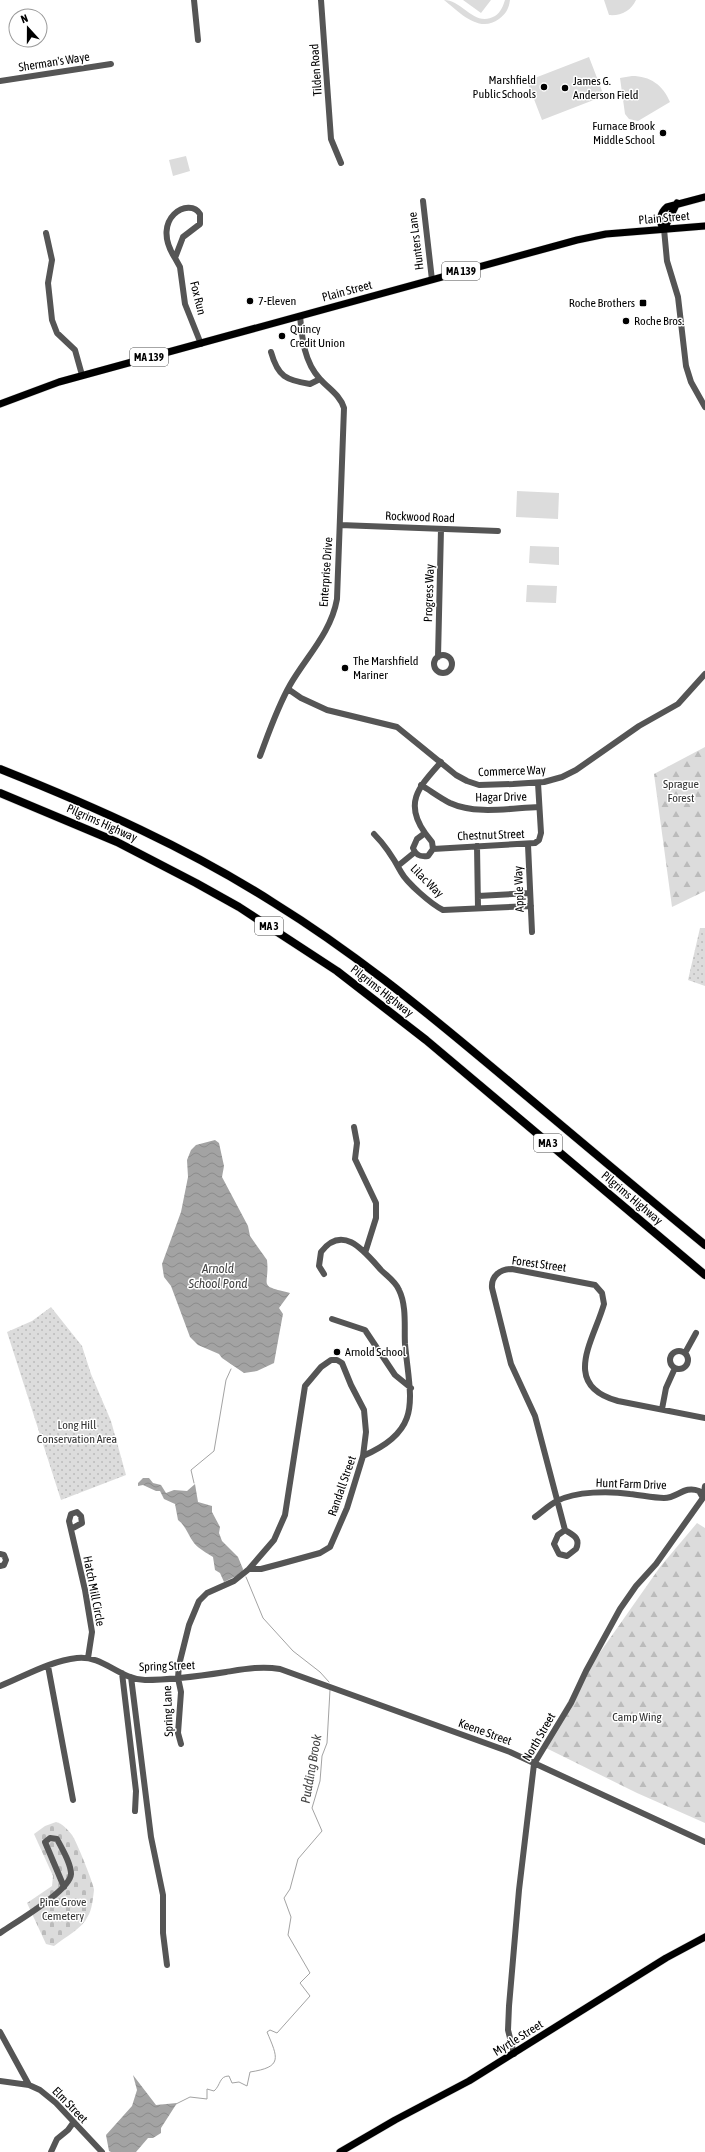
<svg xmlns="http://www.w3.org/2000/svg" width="705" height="2152" viewBox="0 0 705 2152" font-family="'Asap Condensed',sans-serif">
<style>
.forest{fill:url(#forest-firs)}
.cemetery{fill:url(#cemetery-stones)}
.park{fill:url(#park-dots)}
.pitch{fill:#dcdcdc}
.water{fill:url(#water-waves)}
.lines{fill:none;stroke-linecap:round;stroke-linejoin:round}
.stream{stroke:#a3a3a3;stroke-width:1}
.major-casing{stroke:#dbdbdb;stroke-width:8}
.highway-casing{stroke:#dbdbdb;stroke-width:9}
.minor{stroke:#555;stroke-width:6}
.major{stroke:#000;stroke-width:7}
.highway{stroke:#000;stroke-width:8}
.poi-dot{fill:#000;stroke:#fff;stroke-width:1.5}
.labels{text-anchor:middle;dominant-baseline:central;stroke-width:3;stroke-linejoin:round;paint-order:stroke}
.shield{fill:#fff;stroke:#4c4c4c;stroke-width:1}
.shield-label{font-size:11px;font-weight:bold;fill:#000}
.street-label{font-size:12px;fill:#000;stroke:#fff}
.poi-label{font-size:12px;fill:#000;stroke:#fff;text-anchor:start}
.park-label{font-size:12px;fill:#333;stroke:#fff}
.water-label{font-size:13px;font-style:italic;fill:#444;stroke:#fff}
</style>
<defs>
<pattern id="forest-firs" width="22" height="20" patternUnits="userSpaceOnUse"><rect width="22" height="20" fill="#dcdcdc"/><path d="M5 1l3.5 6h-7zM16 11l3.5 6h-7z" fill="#bbb"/></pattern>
<pattern id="cemetery-stones" width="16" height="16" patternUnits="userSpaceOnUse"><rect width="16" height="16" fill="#dcdcdc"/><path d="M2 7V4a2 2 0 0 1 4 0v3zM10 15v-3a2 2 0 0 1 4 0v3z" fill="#bbb"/></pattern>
<pattern id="park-dots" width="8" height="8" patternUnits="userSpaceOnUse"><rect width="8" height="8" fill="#dcdcdc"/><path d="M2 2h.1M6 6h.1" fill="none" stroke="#bbb" stroke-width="1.8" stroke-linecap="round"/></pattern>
<pattern id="water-waves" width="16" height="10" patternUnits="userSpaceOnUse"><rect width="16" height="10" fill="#a3a3a3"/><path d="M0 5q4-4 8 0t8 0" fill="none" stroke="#8b8b8b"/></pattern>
</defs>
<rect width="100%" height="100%" fill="#fff"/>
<path class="forest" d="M705,747v144l-33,16 -18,-133z
M697,1523l8,5v295l-68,-30 -95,-47 38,-65 80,-114z"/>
<path class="cemetery" d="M56,1822c6,1 12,8 16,13 4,5 22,50 22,55 -1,8 -2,20 -6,26 -6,13 -23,21 -34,30l-8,-2 -19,-41 25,-17 1,-10 -19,-42 11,-8z"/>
<path class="park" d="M700,928h5v58l-17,-6z
M51,1307l31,39 9,28 20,47 15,54 -65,25 -54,-168 25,-11z"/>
<path class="pitch" d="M444,0c19,0 30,28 51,16 6,-4 8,-10 10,-16h5c-1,8 -4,14 -11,19 -20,15 -40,-7 -55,-19z
M463,0h28l-10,13z
M604,0h32c-5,11 -15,16 -27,15z
M589,57l15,39 -62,24 -15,-39z
M632,76c18,0 31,9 38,26l-32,19 -9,-2 -4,-5 -5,-36z
M186,156l4,15 -17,5 -4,-16z
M517,491l42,2 -1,26 -42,-2z
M530,546l29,1v18l-30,-2z
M527,585l30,1 -1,17 -30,-1z"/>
<path class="water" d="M215,1140l4,3 5,23 -2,11 26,49 2,10 17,24c3,27 -11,25 23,33l-11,15 4,6 -1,5 -8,44 -17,8 -13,2 -22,-15 -3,-4 -21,-9 -8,-8 -19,-51 -7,-9 -2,-13 19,-52 7,-35 -1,-17 4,-10 5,-5z
M143,1478h6l4,5 8,2 5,8 8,-3 13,1 8,-7 3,18 14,4v6l8,15 -1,6 3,8 16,16 5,12 -1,4 -18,9 -4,-9 -5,-3 -2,-13c-6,-4 -14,-8 -19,-14 -6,-8 -8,-17 -16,-23l-3,-16 -11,-5 -4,-8h-4l-13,-6 -5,1v-3z
M133,2075l23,30 21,-2 -16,25v5l-8,5h-5l-12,14h-25l-2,-1 -3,-16 26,-29 5,-16z"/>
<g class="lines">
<path class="stream" d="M194,1483l-3,-13 23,-19 12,-71 5,-11
M246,1577l17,41 30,33 27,21 9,10
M176,2104l14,-7 17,2v-10l7,2c7,-6 5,-15 15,-15l3,7 7,-1 8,4 3,-14c33,-5 28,-14 17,-40l3,-2 7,3 33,-37 -10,-13 10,-10 -22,-38 3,-18 -7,-19 6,-9 8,-30 24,-28 -10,-23 8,-27 2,-25 5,-13 3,-53"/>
<defs>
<path id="major" d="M664,229c-6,-7 -4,-16 3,-22l38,-10
M664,229l13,-26
M0,404l59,-22 518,-142 29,-6 99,-8
M340,2152l55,-32 74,-39 197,-123 39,-21"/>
<path id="highway" d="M0,769c95,38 188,79 274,134 76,47 145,103 213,160 73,61 145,122 218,182
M0,793l117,49 79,41 43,24 98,64 89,69 279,235"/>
</defs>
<use href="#major" class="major-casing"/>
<use href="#highway" class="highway-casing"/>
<path class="minor" d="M194,0l4,40
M321,0l10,139 10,24
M0,81l111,-17
M423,201l9,79
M664,229l3,32 11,36 8,69 5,16 14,25
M46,233l6,27 -4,23 4,37 5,13 18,17 7,25
M175,258c-26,-40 15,-62 25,-44v10l-17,13 -8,21 5,9 5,37 16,40
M271,352c7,25 15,28 39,32l10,-5
M340,525l158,6
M434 664a9 9 0 1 1 18 0a9 9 0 1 1-18 0Z
M438,657l3,-128
M288,689l13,9 26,12 70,17 59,48 11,6 12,4 34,-1 31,-2 18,-5 14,-7 63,-44 39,-22 27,-30
M260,756c9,-24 17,-48 30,-71 16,-28 41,-52 47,-86l7,-191c-4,-13 -15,-19 -24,-29 -16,-17 -18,-41 -20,-63
M421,785c10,6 19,13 29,18 26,12 61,5 89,4
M425,833l7,9 1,7 -5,7c-7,1 -12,0 -15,-8l4,-9 8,-6c-22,-31 -5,-47 16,-71
M374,834c11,11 20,25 27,38 6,11 30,32 42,38l88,-4
M528,845l4,87
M477,846l1,62
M433,849l102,-6 4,-3 2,-7 -3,-50
M399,865l16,-13
M478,896l52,-3
M354,1127l3,16 -2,16 21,44v15l-11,35
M332,1319l33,11 30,45 16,13
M670 1360a9 9 0 1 1 18 0a9 9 0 1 1-18 0Z
M685,1353l11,-20
M662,1409l4,-21 9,-20
M703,1498l2,-12
M535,1517c7,-5 14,-12 22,-16 19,-10 53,-10 73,-7 11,1 23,4 34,4 14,0 20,-13 35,-7l4,7
M71,1529l11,-6 -1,-7 -4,-4 -6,2 -2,7 16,69 7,42 -4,26
M565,1530l-7,5 -4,9 5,10 8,2 9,-7c5,-11 -3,-14 -11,-19l-30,-114 -24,-52 -19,-76c-1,-12 8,-19 20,-19l83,16 7,8 2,11c-10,36 -44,81 14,97l87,17
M0,1554l4,1 2,5 -2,5 -4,1
M249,1569l25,-29 11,-25 20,-129 16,-19 10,-7h6l5,3 9,22 13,25 2,22 -3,24
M48,1666l25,134
M122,1673l14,118 -1,20
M131,1677l20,160 12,58v38l4,32
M0,1686c25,-10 50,-25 77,-28 26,-3 42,21 68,22 27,0 55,-4 81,-8 19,-3 35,-6 54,-3l230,83 195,90
M181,1744l-3,-11 3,-41 -3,-14 1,-13 10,-40 10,-24 8,-8 27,-12 15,-12h12l19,-5 40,-11 10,-6 17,-39 16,-52c61,-26 47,-57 42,-112 -1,-16 2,-38 -6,-54 -3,-8 -12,-14 -18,-20 -16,-18 -38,-47 -60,-18l-2,14 5,8
M0,1933c14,-10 70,-42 71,-59 0,-11 -9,-25 -14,-35l-7,-1 -5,4 19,45
M0,2032l29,53 11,5 16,13 46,49
M514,2054l-6,-24 1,-24 10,-116 15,-126 37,-61 15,-32 34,-62 16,-23 20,-22 49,-69
M0,2081l29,4
M51,2152l6,-13 11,-9 5,-7"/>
<use href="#major" class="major"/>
<use href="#highway" class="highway"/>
</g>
<g class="poi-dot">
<circle cx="544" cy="87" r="4"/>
<circle cx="565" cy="88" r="4"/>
<circle cx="663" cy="133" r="4"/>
<circle cx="250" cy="301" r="4"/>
<rect x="639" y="299" width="8" height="8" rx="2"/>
<circle cx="626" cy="321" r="4"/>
<circle cx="282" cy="336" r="4"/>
<circle cx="345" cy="668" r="4"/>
<circle cx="337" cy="1352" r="4"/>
</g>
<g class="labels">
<g class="shield">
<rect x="442" y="262" width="38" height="18" rx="3"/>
<rect x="130" y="348" width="38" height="18" rx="3"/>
<rect x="255" y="917" width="28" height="18" rx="3"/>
<rect x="534" y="1134" width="28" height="18" rx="3"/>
</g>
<g class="shield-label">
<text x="461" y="271">MA 139</text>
<text x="149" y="357">MA 139</text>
<text x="269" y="926">MA 3</text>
<text x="548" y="1143">MA 3</text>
</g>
<g class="street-label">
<text transform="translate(54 62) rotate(-9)">Sherman's Waye</text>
<text transform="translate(316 70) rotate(-94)">Tilden Road</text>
<text transform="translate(664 218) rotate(-5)">Plain Street</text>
<text transform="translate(416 241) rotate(-97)">Hunters Lane</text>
<text transform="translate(347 291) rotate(-15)">Plain Street</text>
<text transform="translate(198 298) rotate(76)">Fox Run</text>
<text transform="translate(420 517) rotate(2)">Rockwood Road</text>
<text transform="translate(326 572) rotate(-86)">Enterprise Drive</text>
<text transform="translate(429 593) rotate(-88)">Progress Way</text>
<text transform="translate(512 771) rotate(-2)">Commerce Way</text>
<text transform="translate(501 797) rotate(-1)">Hagar Drive</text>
<text transform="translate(102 823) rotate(24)">Pilgrims Highway</text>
<text transform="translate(491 835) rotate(-2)">Chestnut Street</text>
<text transform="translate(427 881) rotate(45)">Lilac Way</text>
<text transform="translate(519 889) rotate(-92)">Apple Way</text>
<text transform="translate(382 991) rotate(38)">Pilgrims Highway</text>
<text transform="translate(632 1198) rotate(40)">Pilgrims Highway</text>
<text transform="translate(539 1264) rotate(8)">Forest Street</text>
<text transform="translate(631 1484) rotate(2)">Hunt Farm Drive</text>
<text transform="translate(342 1486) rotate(-71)">Randall Street</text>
<text transform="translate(94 1591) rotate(79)">Hatch Mill Circle</text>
<text transform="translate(167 1666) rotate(-2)">Spring Street</text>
<text transform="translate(168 1711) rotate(-92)">Spring Lane</text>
<text transform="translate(485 1732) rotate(20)">Keene Street</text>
<text transform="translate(539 1737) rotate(-60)">North Street</text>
<text transform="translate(518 2038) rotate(-32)">Myrtle Street</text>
<text transform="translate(70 2105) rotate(46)">Elm Street</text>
</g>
<g class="poi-label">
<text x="536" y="80" text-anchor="end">Marshfield<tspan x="536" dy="14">Public Schools</tspan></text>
<text x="573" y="81">James G.<tspan x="573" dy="14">Anderson Field</tspan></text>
<text x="655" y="126" text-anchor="end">Furnace Brook<tspan x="655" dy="14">Middle School</tspan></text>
<text x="258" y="301">7-Eleven</text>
<text x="635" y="303" text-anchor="end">Roche Brothers</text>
<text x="634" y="321">Roche Bros.</text>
<text x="290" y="329">Quincy<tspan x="290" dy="14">Credit Union</tspan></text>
<text x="353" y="661">The Marshfield<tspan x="353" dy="14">Mariner</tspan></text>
<text x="345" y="1352">Arnold School</text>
</g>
<g class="park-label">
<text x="681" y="784">Sprague<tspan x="681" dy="14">Forest</tspan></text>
<text x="77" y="1425">Long Hill<tspan x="77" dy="14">Conservation Area</tspan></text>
<text x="637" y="1717">Camp Wing</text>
<text x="63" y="1902">Pine Grove<tspan x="63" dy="14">Cemetery</tspan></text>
</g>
<g class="water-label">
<text x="218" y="1268">Arnold<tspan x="218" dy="15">School Pond</tspan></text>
<text transform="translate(311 1769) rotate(-80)">Pudding Brook</text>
</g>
</g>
<g transform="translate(28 28) rotate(339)"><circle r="19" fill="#ffffff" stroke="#999999"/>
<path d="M0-3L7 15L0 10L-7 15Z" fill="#000000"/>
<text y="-6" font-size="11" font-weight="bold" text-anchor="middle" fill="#000000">N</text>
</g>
</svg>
